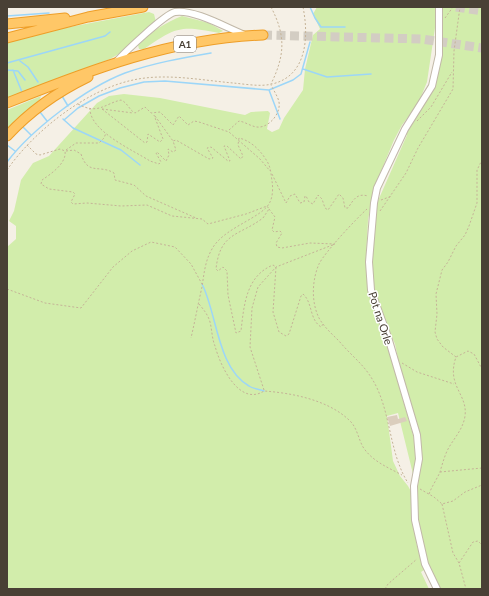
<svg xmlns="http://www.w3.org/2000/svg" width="489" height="596" viewBox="0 0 489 596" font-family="Lato,sans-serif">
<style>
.green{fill:#d2edab}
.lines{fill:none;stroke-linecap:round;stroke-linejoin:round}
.stream{stroke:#9cd6f8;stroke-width:1.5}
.building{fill:#dbcebd}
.highway-tunnel{stroke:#d3cdc3;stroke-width:9;stroke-dasharray:9 4.5;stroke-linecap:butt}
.minor-casing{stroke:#c1b8a8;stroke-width:8}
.highway-casing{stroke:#ee9e27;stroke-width:11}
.path{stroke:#c5b397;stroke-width:1;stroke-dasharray:2 2;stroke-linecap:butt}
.minor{stroke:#fff;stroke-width:6}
.highway{stroke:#ffc767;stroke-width:9}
.labels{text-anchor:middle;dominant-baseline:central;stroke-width:3;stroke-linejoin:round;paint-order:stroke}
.shield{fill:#fff;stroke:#807972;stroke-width:1}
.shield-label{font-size:10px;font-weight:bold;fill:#494035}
.street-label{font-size:11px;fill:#494035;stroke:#fff}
</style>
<rect width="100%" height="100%" fill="#f5f0e6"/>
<path class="green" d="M317,7h119l-1,21 -8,54 -9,22 -16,21 -8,15 -20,48 -6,32 -2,39 3,34 18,51 28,98 2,17 -2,14 -2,1 -15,-61 -11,3 6,45 7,15 8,10 5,9 -1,20 5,31 7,24 -3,2 8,17h-422v-342l9,-8v-13l-7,-5 5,-10 7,-31 12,-17 16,-7 48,-53 12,-7 15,-2 36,4 85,17 6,-3 17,-1 2,2 -3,16 5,3 7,-3 5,-11 19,-28 2,-21 8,-34 7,-6 -7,-15z
M441,7h41v582h-43l-11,-24 -10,-37 -1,-34 5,-43 -5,-26 -17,-57 -5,-24 -12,-27 -8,-24 -4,-28 6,-62 30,-68 -1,-1c6,-10 13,-20 18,-30 15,-30 15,-64 17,-97z
M149,12l5,2 2,8 -34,30 -12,7 -103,40v-57l52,-13z
M182,16l27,7 14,8 -4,2c-39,-8 -43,-6 -75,16h-5l-1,-4c11,-12 28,-23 44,-29z
M41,96l-1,3 -33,31v-20z"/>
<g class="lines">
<path class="stream" d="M310,7l5,11 6,9h24
M7,16l42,-3
M20,61l8,6 10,15
M7,63l98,-27 5,-4
M303,69l24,8 44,-3
M7,70l11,1 7,9
M13,70l9,22
M269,90l11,29
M62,96l6,10
M40,112l7,9
M63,119l10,9 48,22 19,15
M64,120l14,-12 21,-12 21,-8 24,-6 21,-1 104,9 24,-10 8,-6 9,-32
M23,127l8,8
M7,145l8,6
M7,162c25,-33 79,-74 118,-89 28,-10 57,-15 86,-20
M202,284c15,29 15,84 47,102 4,3 10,3 15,5"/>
</g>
<path class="building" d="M397,415l1,4 7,-2 2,4 -17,5 -3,-9z"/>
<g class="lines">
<path class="highway-tunnel" d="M456,7l26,4
M263,35l159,4 60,9"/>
<defs>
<path id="minor" d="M117,61c8,-9 48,-47 58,-49 19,-3 52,16 70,23
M437,589l-12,-25 -10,-44 -1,-34 5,-27 -2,-24 -29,-98 -17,-47 -2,-28 5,-59 3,-15 28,-59 27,-43 7,-31v-48"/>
<path id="highway" d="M7,24l58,-6
M7,38l81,-21 55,-10
M7,103c83,-33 166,-65 256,-68
M7,136c23,-25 50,-44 81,-59"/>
</defs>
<use href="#minor" class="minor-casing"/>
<use href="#highway" class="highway-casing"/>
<path class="path" d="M271,7c15,29 14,48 0,77
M445,18l8,-11
M78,104c20,11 26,0 43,-4 7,3 8,10 14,13l10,-6 6,6 9,-1 13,13 6,-9 9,9 6,-4 5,1 30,10 31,27 10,12
M90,108c-1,23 43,42 60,53l9,3 2,-2 -5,-9 1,-1 9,9 3,-6 -1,-6 5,3 3,-2 -3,-9 3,-1 33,19 4,-1 -6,-10 4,-1 17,14h2l-6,-15h3l14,13 2,-3 -5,-11 1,-7c13,3 23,14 29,25 3,6 3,12 4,18 1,6 1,15 -2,21 -7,16 -46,25 -58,47 -7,12 -8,25 -10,38 -4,17 -7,34 -11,51
M102,109l43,34 2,-1 1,-8 12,8 3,-3 -9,-24
M102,109l31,4
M155,116l18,25
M417,121l14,-14 21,-35
M229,130l10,-9c7,1 14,7 21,6 10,-1 21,-14 19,-25 -1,-5 -5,-11 -8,-17
M27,145l9,9 4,1 20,-6 5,2c2,12 -14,23 -23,29l-1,4 8,5 24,3 2,2 -4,8 2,2 14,-1 34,3 26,-1 25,11 30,3 6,5 38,-10 21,-8 2,3 -6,9c-24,18 -43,14 -47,51l2,2 5,-4 4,4 1,24 8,38 5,-2c3,-26 5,-55 32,-66l3,2 -3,45 6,20 7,4 3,-2 12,-38 2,-2c10,9 6,25 18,33l3,-4
M66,150l10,-7h23l5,-5 2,-5
M66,151l8,-1 7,4c7,22 18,10 33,19l1,7 19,5 12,11 50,22
M7,170c27,-39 79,-80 126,-90 32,-7 67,0 100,3 12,1 27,4 39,1 35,-8 37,-47 31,-77
M272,174l14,29 4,-7 5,-2 5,9 4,-1 1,-6h1l3,6 4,2 5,-9 4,4 3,9 3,2 11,-16 4,4 2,10h3c6,-9 9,-15 20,-12
M381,200l11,-4
M269,209l6,8 -3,13 2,2 6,-1 2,2 -6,10 1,4 5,1 28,-5 25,1
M367,209c-11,10 -42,43 -48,55 -7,16 -8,38 0,54 5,9 13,16 20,23 15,18 27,24 38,47 14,30 13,66 31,95
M380,211l26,-38 12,-25 35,-59 1,-38 6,-44
M7,289l38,14 36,5 32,-41 19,-16 19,-9 24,5 16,17 11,20
M199,304c5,6 9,11 11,18 2,8 2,17 5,24 5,19 24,61 49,45 28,2 64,9 85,29 8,7 9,18 14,27 9,14 24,20 39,28
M456,357l-13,-10 -6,-8 -2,-7 2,-18 -1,-20 6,-24 6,-8 8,-16 9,-11 4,-9 8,-23v-33l5,-10
M402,363l15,9 37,12
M264,390l-14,-43 2,-39 6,-21 18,-20 59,-23
M440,472l42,-4
M420,489l14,8 8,7 11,-3 12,-9 17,-7
M429,494c3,-8 8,-15 11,-22 2,-7 4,-14 7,-21 6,-12 16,-21 18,-35 3,-22 -19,-30 -9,-59l12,-6 6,3 8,15
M442,504l11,49 6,10 7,26
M459,563l14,-21 5,-1 4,4
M385,589l3,-5 29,-25"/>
<use href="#minor" class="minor"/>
<use href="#highway" class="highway"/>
</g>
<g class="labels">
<rect class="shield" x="174" y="36" width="22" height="16" rx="3"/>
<g class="shield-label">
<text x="185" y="44">A1</text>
</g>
<g class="street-label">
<text transform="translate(381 318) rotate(72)">Pot na Orle</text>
</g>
</g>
<rect width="489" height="596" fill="none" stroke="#494035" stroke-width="16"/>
</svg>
